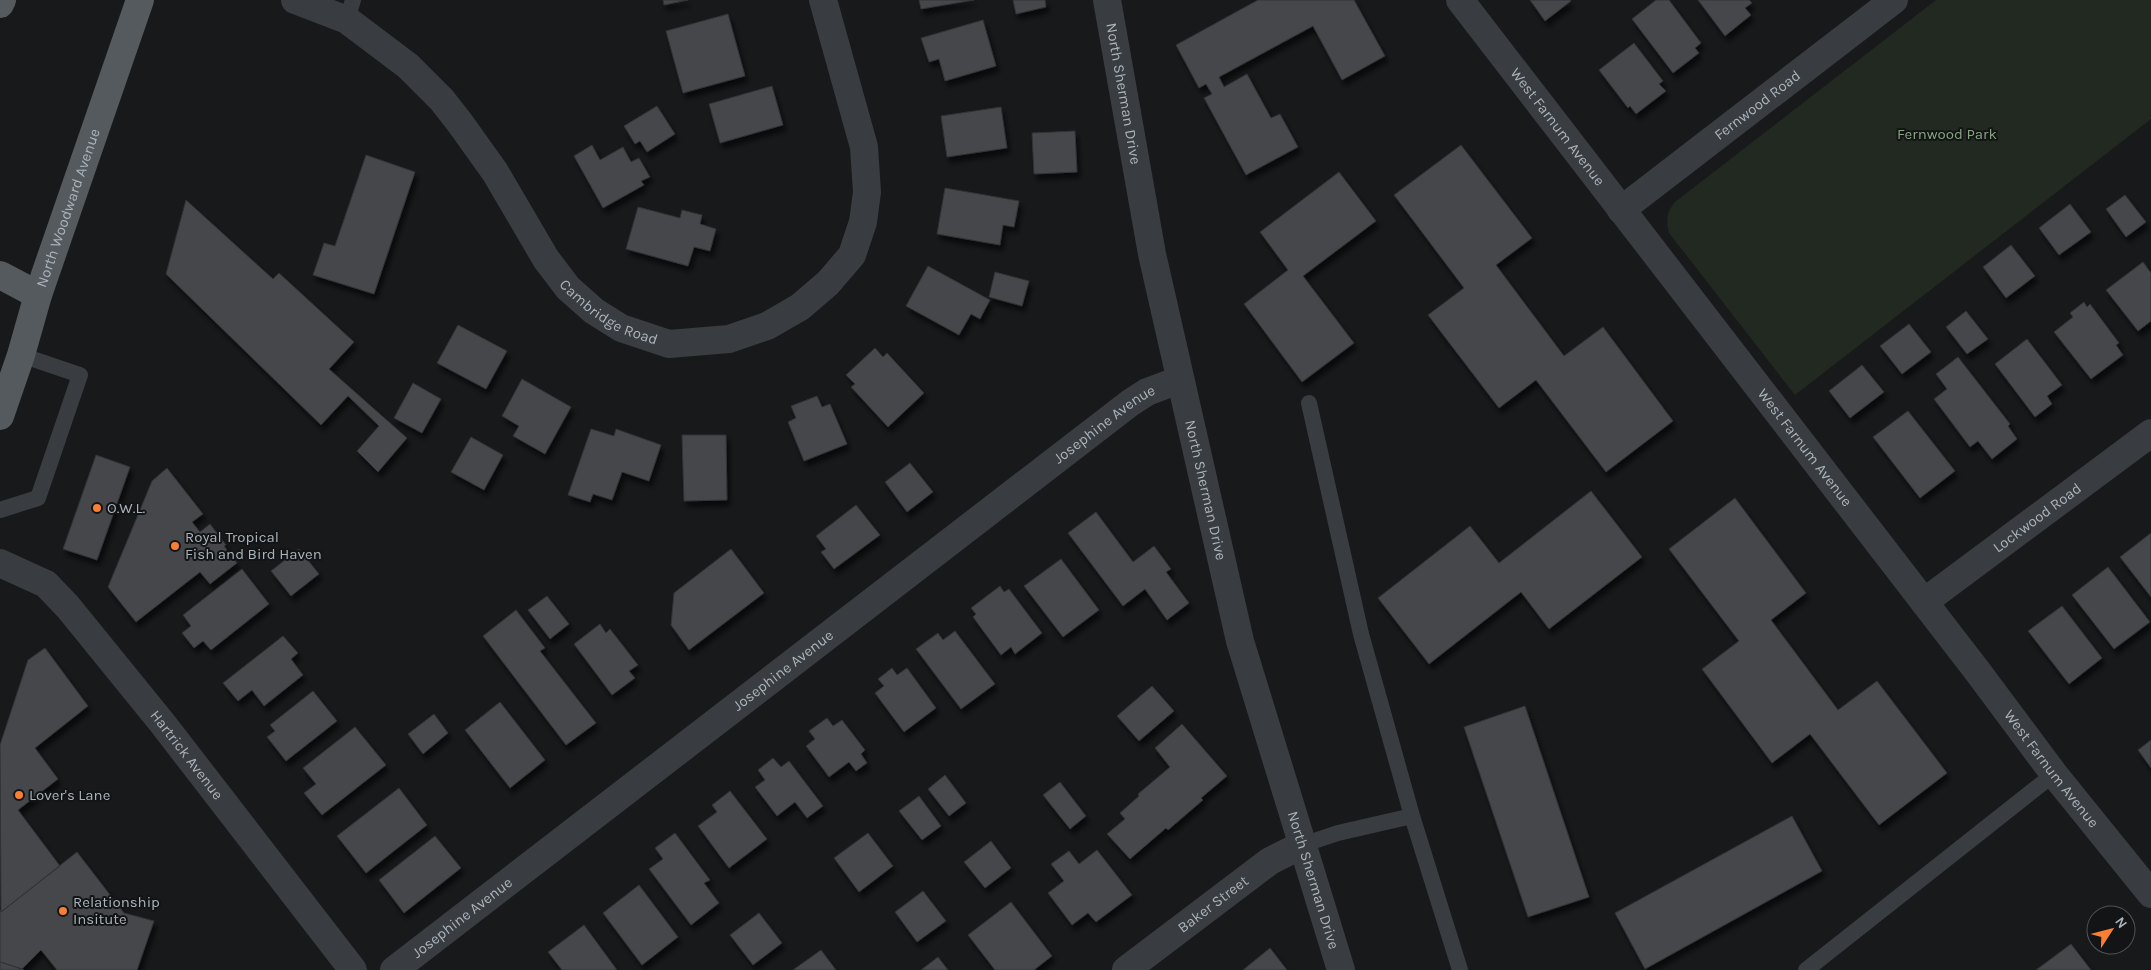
<svg xmlns="http://www.w3.org/2000/svg" width="2151" height="970" viewBox="0 0 2151 970" font-family="Karla,sans-serif">
<style>
.green{fill:#212920}
.building{fill:#44474b;stroke:#323337;filter:url(#shadow)}
.lines{fill:none;stroke-linecap:round;stroke-linejoin:round}
.service{stroke:#393c40;stroke-width:16}
.minor{stroke:#393c40;stroke-width:28}
.primary{stroke:#555a5f;stroke-width:28}
.poi-dot{fill:#f87f33;stroke:#131416;stroke-width:2}
.labels{text-anchor:middle;dominant-baseline:central;stroke-width:4;stroke-linejoin:round;paint-order:stroke}
.street-label{font-size:15px;fill:#aab4bb;stroke:#131416}
.park-label{font-size:15px;fill:#89a681;stroke:#131416}
.poi-label{font-size:15px;fill:#aab4bb;stroke:#131416;text-anchor:start}
</style>
<defs>
<filter id="shadow"><feDropShadow dx="3" dy="5.5" stdDeviation="2.5" flood-color="#0009"/></filter>
</defs>
<rect width="100%" height="100%" fill="#18191b"/>
<path class="green" d="M1936,0h215v119l-356,276 -126,-162c-3,-13 -3,-20 6,-31z"/>
<path class="building" d="M663,0h25l-24,5z
M919,0h55l-53,9z
M1013,0h32l1,7 -30,7z
M1258,0h96l31,56 -43,24 -29,-54 -94,51 5,10 23,-13 24,44 9,-4 18,33 -52,28 -42,-77 8,-4 -6,-10 -7,4 -23,-43z
M1530,0h40l1,1 -26,20z
M1656,0h13l32,43 -6,5 4,5 -26,20 -41,-54z
M1698,0h51l3,3 -7,5 6,7 -26,21z
M728,14l17,62 -62,17 -17,-62z
M983,20l13,46 -51,15 -6,-22 -10,3 -8,-24z
M1634,43l29,38 -4,3 7,7 -30,23 -6,-8 -2,2 -29,-38z
M772,86l11,39 -63,18 -11,-39z
M657,106l18,28 -28,18 -7,-11 -5,3 -11,-18z
M1001,107l6,41 -60,9 -6,-41z
M1075,131l2,41 -43,2 -2,-41z
M592,145l8,15 23,-13 8,15 8,-4 11,19 -9,4 3,4 -41,23 -29,-52z
M1461,145l71,93 -36,27 68,91 39,-29 70,94 -67,51 -70,-92 -37,28 -71,-93 36,-27 -70,-93z
M366,155l49,17 -41,122 -61,-19 11,-32 11,3z
M1339,172l37,49 -73,55 51,67 -52,39 -58,-78 44,-34 -28,-38z
M945,188l74,13 -5,26 -11,-2 -3,20 -63,-11z
M2125,195l21,27 -20,15 -20,-28z
M186,200l87,79 6,-6 75,69 -25,27 78,69 -29,34 -21,-21 22,-25 -31,-30 -27,29 -155,-151z
M2070,204l21,28 -32,23 -20,-27z
M638,207l42,11 2,-8 20,5 -2,9 16,5 -6,22 -16,-4 -6,19 -62,-17z
M2011,245l24,31 -29,22 -23,-31z
M2143,262l8,11v48l-13,10 -32,-41z
M928,266l62,34 -10,19 -9,-5 -12,21 -53,-29z
M995,272l34,9 -7,25 -33,-9z
M2084,302l3,5 3,-3 29,39 -3,2 7,10 -32,24 -37,-47 19,-15 -3,-4z
M1966,311l22,28 -21,15 -21,-27z
M1909,324l22,28 -29,22 -22,-28z
M458,325l49,26 -21,38 -49,-26z
M2027,339l35,46 -15,11 5,8 -17,13 -40,-53z
M875,348l8,9 4,-4 37,40 -36,34 -37,-40 4,-3 -9,-9z
M1958,357l52,67 -2,2 9,13 -25,20 -14,-18 -8,6 -36,-48 13,-10 -11,-15z
M1862,365l22,27 -34,26 -21,-27z
M522,379l49,28 -26,47 -32,-18 6,-10 -17,-10z
M413,383l28,16 -19,34 -28,-15z
M817,396l5,11 8,-3 17,40 -43,17 -16,-39 8,-4 -5,-12z
M1908,411l47,60 -35,27 -47,-61z
M591,429l23,7 2,-7 45,16 -12,36 -27,-9 -10,28 -19,-6 -3,8 -22,-7z
M682,435h44l1,65 -43,1z
M471,437l32,18 -19,35 -33,-18z
M96,455l34,12 -33,93 -34,-11z
M910,463l23,29 -26,20 -22,-30z
M167,468l36,46 -11,8 8,10 10,-8 16,21 -2,1 13,17 -27,21 -10,-12 -64,50 -28,-35 44,-106z
M1591,491l51,66 -93,72 -28,-37 -92,72 -51,-66 92,-72 29,37z
M1735,498l71,95 -35,27 67,90 39,-29 70,92 -68,52 -69,-91 -38,29 -70,-94 37,-28 -70,-92z
M856,505l24,30 -46,34 -13,-17 5,-3 -10,-13z
M1096,512l37,50 21,-16 17,23 -5,3 23,31 -22,17 -22,-31 -22,17 -55,-73z
M2151,533v64l-31,-40z
M299,549l20,25 -28,22 -20,-25z
M731,549l33,44 -75,57 -18,-25 3,-32z
M1061,559l38,51 -36,27 -39,-51z
M2108,567l42,55 -36,27 -42,-54z
M242,569l27,35 -58,46 -8,-9 -9,7 -12,-15 9,-7 -8,-11z
M1000,586l4,6 5,-3 33,44 -27,21 -4,-7 -10,8 -28,-38 3,-3 -5,-6z
M547,596l22,28 -19,15 -22,-29z
M2062,606l40,52 -33,26 -41,-53z
M516,610l29,38 -5,3 56,72 -30,22 -83,-109z
M600,624l6,9 4,-4 28,36 -9,6 6,7 -23,17 -38,-51z
M955,631l40,53 -34,25 -45,-60 22,-16 5,7z
M283,636l15,17 -7,6 12,16 -39,31 -12,-16 -14,11 -15,-18z
M45,648l43,58 -53,42 23,31 -40,31 42,56 -59,46 -1,-167 28,-85z
M892,668l5,7 10,-7 29,40 -32,24 -29,-39 9,-7 -6,-7z
M1152,686l22,25 -35,30 -22,-25z
M313,691l24,30 -51,40 -19,-24 8,-6 -5,-6z
M500,702l45,58 -35,28 -45,-58z
M1525,706l64,191 -61,20 -64,-190z
M434,714l14,19 -25,21 -15,-20z
M827,718l6,8 9,-6 23,30 -4,4 6,9 -11,8 -7,-9 -20,15 -23,-31 9,-7 -6,-8z
M1182,724l45,52 -26,22 2,2 -35,30 -2,-2 -36,31 -23,-25 18,-15 -5,-6 19,-17 -1,-2 32,-27 -15,-19z
M355,727l31,38 -64,50 -18,-22 12,-9 -13,-16z
M2151,740v28l-13,-18z
M773,758l8,9 8,-6 34,45 -16,12 -12,-16 -18,14 -22,-29 10,-7 -7,-10z
M945,775l21,28 -17,13 -21,-27z
M1060,782l26,34 -16,13 -27,-34z
M399,788l28,37 -61,48 -29,-37z
M730,791l37,48 -38,29 -31,-42 19,-14 -5,-7z
M919,796l22,30 -19,14 -23,-29z
M1792,816l30,55 -177,98 -30,-56z
M675,833l35,47 -6,3 15,20 -28,22 -42,-56 14,-10 -8,-11z
M868,833l25,33 -34,26 -25,-34z
M435,836l26,32 -57,45 -25,-33z
M991,841l20,27 -26,20 -21,-26z
M1097,850l35,45 -36,27 -8,-9 -16,12 -24,-32 16,-12 -13,-17 18,-13 10,13z
M77,852l47,61 30,8 -17,49h-80l-16,-20 -19,19 -22,-7v-52l1,2z
M639,885l39,52 -36,28 -39,-52z
M923,891l23,30 -29,21 -22,-30z
M1011,902l41,54 -18,14h-39l-27,-35z
M759,913l23,30 -29,22 -23,-30z
M584,925l33,45h-55l-14,-18z
M2071,944l20,26h-55z
M1270,948l17,22h-44z
M821,950l15,20h-43z
M938,957l10,13h-27z
M0,962l22,7 2,1h-24z"/>
<g class="lines">
<path class="service" d="M347,20l6,-20
M1309,403l52,231 51,182
M0,510l38,-12 42,-123 -59,-20
M1302,845l36,-12 74,-17 48,154
M1806,970l248,-196"/>
<g class="minor">
<path id="s1" d="M295,0l52,20 61,46 34,34 18,23 35,49 51,87 22,29 26,23 27,17 48,16 60,-5 38,-13 33,-19 28,-24 24,-28 11,-33 4,-30 -3,-45 -41,-147"/>
<path id="s2" d="M1107,0l45,254 88,387 101,329"/>
<path id="s3" d="M1460,0l518,672 76,102 97,120"/>
<path id="s4" d="M1621,210l273,-210"/>
<path id="s5" d="M0,563l46,21 22,23 95,117 190,246"/>
<path id="s6" d="M1924,602l227,-169"/>
<path id="s7" d="M394,970l736,-567 17,-11 32,-12"/>
<path id="s8" d="M1126,970l144,-109 32,-16"/>
</g>
<g class="primary">
<path d="M0,4l2,-4"/>
<path d="M0,275l38,20"/>
<path id="s9" d="M0,416l21,-61 17,-60 102,-295"/>
</g>
</g>
<g class="poi-dot">
<circle cx="97" cy="508" r="5"/>
<circle cx="175" cy="546" r="5"/>
<circle cx="19" cy="795" r="5"/>
<circle cx="63" cy="911" r="5"/>
</g>
<g class="labels">
<g class="street-label">
<text stroke="none"><textPath href="#s2" startOffset="95">North Sherman Drive</textPath></text>
<text stroke="none"><textPath href="#s4" startOffset="172">Fernwood Road</textPath></text>
<text stroke="none"><textPath href="#s3" startOffset="160">West Farnum Avenue</textPath></text>
<text stroke="none"><textPath href="#s9" startOffset="219">North Woodward Avenue</textPath></text>
<text stroke="none"><textPath href="#s1" startOffset="455">Cambridge Road</textPath></text>
<text stroke="none"><textPath href="#s7" startOffset="896">Josephine Avenue</textPath></text>
<text stroke="none"><textPath href="#s3" startOffset="565">West Farnum Avenue</textPath></text>
<text stroke="none"><textPath href="#s2" startOffset="500">North Sherman Drive</textPath></text>
<text stroke="none"><textPath href="#s6" startOffset="141">Lockwood Road</textPath></text>
<text stroke="none"><textPath href="#s7" startOffset="491">Josephine Avenue</textPath></text>
<text stroke="none"><textPath href="#s5" startOffset="272">Hartrick Avenue</textPath></text>
<text stroke="none"><textPath href="#s3" startOffset="970">West Farnum Avenue</textPath></text>
<text stroke="none"><textPath href="#s2" startOffset="905">North Sherman Drive</textPath></text>
<text stroke="none"><textPath href="#s8" startOffset="109">Baker Street</textPath></text>
<text stroke="none"><textPath href="#s7" startOffset="86">Josephine Avenue</textPath></text>
</g>
<g class="park-label">
<text x="1947" y="134">Fernwood Park</text>
</g>
<g class="poi-label">
<text x="107" y="508">O.W.L.</text>
<text x="185" y="537">Royal Tropical<tspan x="185" dy="17">Fish and Bird Haven</tspan></text>
<text x="29" y="795">Lover's Lane</text>
<text x="73" y="902">Relationship<tspan x="73" dy="17">Insitute</tspan></text>
</g>
</g>
<g transform="translate(2111 930) rotate(54)"><circle r="24" fill="#131416" stroke="#4f5458"/>
<path d="M0-4L9 19L0 12L-9 19Z" fill="#f87f33"/>
<text y="-8" font-size="14" font-weight="bold" text-anchor="middle" fill="#aab4bb">N</text>
</g>
</svg>
